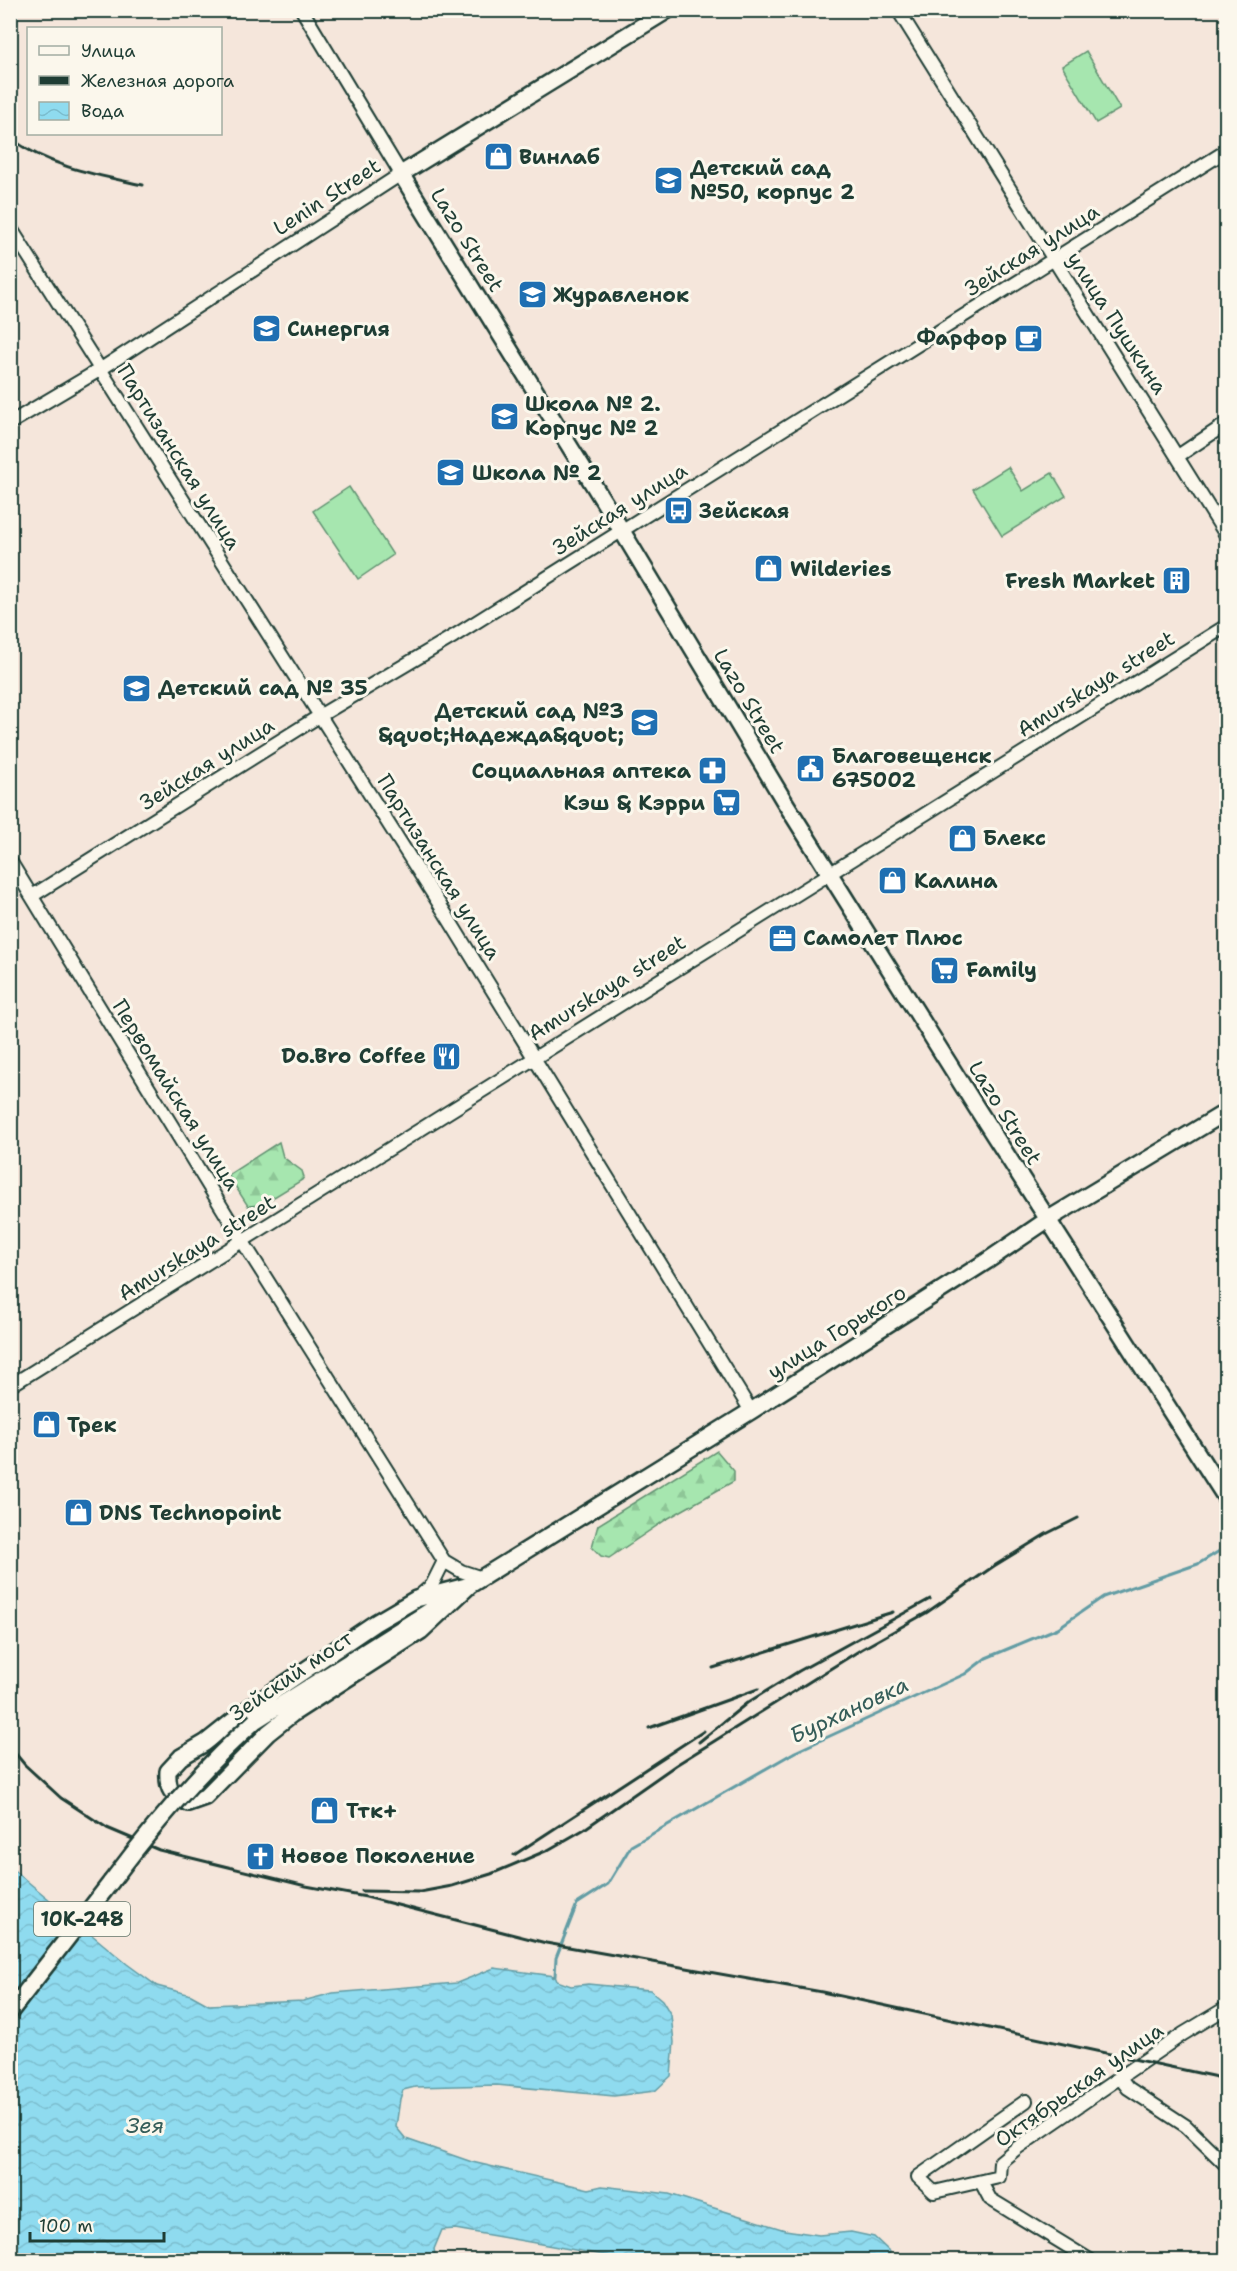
<svg xmlns="http://www.w3.org/2000/svg" width="1237" height="2271" viewBox="0 0 1237 2271" font-family="'Shantell Sans',sans-serif">
<style>
.forest{fill:url(#forest-firs);stroke:#629272;stroke-width:1.5}
.garden{fill:#a6e6af;stroke:#629272;stroke-width:1.5}
.water{fill:url(#water-waves);stroke:#629ca4;stroke-width:1.5}
.lines{fill:none;stroke-linecap:round;stroke-linejoin:round}
.stream{stroke:#629ca4;stroke-width:3}
.minor-casing{stroke:#1f3d34;stroke-width:16}
.major-casing{stroke:#1f3d34;stroke-width:20}
.minor{stroke:#fbf7ec;stroke-width:12}
.major{stroke:#fbf7ec;stroke-width:15}
.rail{stroke:#1f3d34;stroke-width:3}
.major-bridge-casing{stroke:#1f3d34;stroke-width:20;stroke-linecap:butt}
.major-bridge{stroke:#fbf7ec;stroke-width:15}
.labels{text-anchor:middle;dominant-baseline:central;stroke-width:6;stroke-linejoin:round;paint-order:stroke}
.shield{fill:#fbf7ec;stroke:#61756b;stroke-width:1.5}
.shield-label{font-size:20px;font-weight:bold;fill:#1f3d34}
.poi-label{font-size:21px;font-weight:bold;fill:#1f3d34;stroke:#fbf7ec;text-anchor:start}
.street-label{font-size:21px;fill:#1f3d34;stroke:#fbf7ec}
.water-label{font-size:22px;font-style:italic;fill:#355d59;stroke:#fbf7ec}
</style>
<defs>
<pattern id="forest-firs" width="22" height="20" patternUnits="userSpaceOnUse" patternTransform="scale(1.5)"><rect width="22" height="20" fill="#a6e6af"/><path d="M5 1l3.5 6h-7zM16 11l3.5 6h-7z" fill="#8ec697"/></pattern>
<pattern id="water-waves" width="16" height="10" patternUnits="userSpaceOnUse" patternTransform="scale(1.5)"><rect width="16" height="10" fill="#8fdbef"/><path d="M0 5q4-4 8 0t8 0" fill="none" stroke="#7bbdce"/></pattern>
</defs>
<rect width="100%" height="100%" fill="#f5e6db"/>
<filter id="ink" filterUnits="userSpaceOnUse"><feTurbulence type="fractalNoise" baseFrequency=".0167" numOctaves="2"/><feDisplacementMap in="SourceGraphic" scale="12" xChannelSelector="R" yChannelSelector="G"/><feConvolveMatrix kernelMatrix="1 2 1 2 8 2 1 2 1" color-interpolation-filters="sRGB"/></filter>
<g filter="url(#ink)">
<path class="forest" d="M279,1142l4,15 19,14 2,6 -2,3 -41,25 -13,1 -20,-31z
M717,1451l17,20v10l-67,38 -58,39 -8,-2 -9,-9 6,-22z"/>
<path class="garden" d="M1086,51l34,58 -24,14 -34,-57z
M1008,467l15,24 29,-18 14,23 -64,40 -29,-47z
M349,487l44,68 -35,24 -45,-68z"/>
<path class="water" d="M10,1867l117,97 30,22 34,9 18,10 94,-4 30,-8 124,-10 37,-15 61,8 2,5 14,5 17,-2 62,6 12,10 9,15 3,27 -3,34 -16,15 -41,5 -117,-11 -82,2 -12,3 -3,9 -4,28 10,12 66,23 117,27 13,-3 67,8 116,36 34,5 32,-3 23,5 16,15 -3,8h-255l-177,-31 -13,1 -8,19 2,11h3h-428z"/>
<g class="lines">
<path class="stream" d="M553,1977l2,-1 1,-18 21,-54 31,-20 23,-38 164,-94 170,-78 21,-16 72,-30 45,-31 95,-33 28,-17"/>
<defs>
<path id="minor" d="M898,10l328,525
M10,227l435,686 306,498
M10,423l91,-54 300,-195 -99,-164
M1178,456l48,-32
M10,861l233,381 201,319 17,10 21,7
M32,896l289,-181 133,-79 772,-485
M10,1386c407,-252 810,-509 1216,-760
M417,1598l15,-13 12,-24
M1120,2078l8,10 58,38 40,39
M1026,2101l-108,76 16,15 65,-15 1,-15 17,-14 166,-114 43,-26
M981,2182l9,17 100,61"/>
<path id="major" d="M668,10l-267,164 221,357 164,273 190,303 250,391
M470,1585l-54,14 -41,24 -126,85 -44,35 -24,14 -13,14c-1,19 3,23 20,32l17,-6 63,-64 24,-19 129,-83 49,-46 281,-174 236,-150 60,-41 179,-108
M255,1721l187,-118
M10,2012l101,-130"/>
</defs>
<use href="#minor" class="minor-casing"/>
<use href="#major" class="major-casing"/>
<use href="#minor" class="minor"/>
<use href="#major" class="major"/>
<path class="rail" d="M10,138c39,29 87,37 133,47
M713,1668l180,-56
M649,1728l109,-39
M699,1742l48,-39 52,-32 131,-72
M10,1747l15,18 36,33 46,30 52,22 147,36 60,11 180,46 276,49 404,87
M514,1855l190,-124
M362,1891l58,1 32,-6 39,-12 57,-24 35,-20 93,-65 186,-116 64,-36 68,-47 52,-32 32,-16"/>
<defs>
<path id="major-bridge" d="M111,1882c44,-59 89,-112 144,-161"/>
</defs>
<use href="#major-bridge" class="major-bridge-casing"/>
<use href="#major-bridge" class="major-bridge"/>
</g>
</g>
<defs>
<symbol id="shop-square" viewBox="-11 -11 22 22"><rect x="-9" y="-9" width="18" height="18" rx="4" fill="#1f6fb2" stroke="#fbf7ec"/><path d="M-5-2.5h2.3a2.7 3.5 0 0 1 5.4 0H5L5.5 6h-11ZM-1.5-2.5h3a1.5 2.3 0 0 0-3 0Z" fill="#fff"/></symbol>
<symbol id="school-square" viewBox="-11 -11 22 22"><rect x="-9" y="-9" width="18" height="18" rx="4" fill="#1f6fb2" stroke="#fbf7ec"/><path d="M0-5L7-2L0 1L-7-2ZM-4 1L0 2.5L4 1V4Q0 6-4 4Z" fill="#fff"/></symbol>
<symbol id="university-square" viewBox="-11 -11 22 22"><rect x="-9" y="-9" width="18" height="18" rx="4" fill="#1f6fb2" stroke="#fbf7ec"/><path d="M0-5L7-2L0 1L-7-2ZM-4 1L0 2.5L4 1V4Q0 6-4 4Z" fill="#fff"/></symbol>
<symbol id="cafe-square" viewBox="-11 -11 22 22"><rect x="-9" y="-9" width="18" height="18" rx="4" fill="#1f6fb2" stroke="#fbf7ec"/><path d="M-5.5-4.5H6V0H3Q3 3.5 0 3.5H-2.5Q-5.5 3.5-5.5 0ZM3-3.2v2h1.7v-2ZM-6 4.5H4V6H-6Z" fill="#fff"/></symbol>
<symbol id="bus-square" viewBox="-11 -11 22 22"><rect x="-9" y="-9" width="18" height="18" rx="4" fill="#1f6fb2" stroke="#fbf7ec"/><path d="M-5-6H5V4H4V6H2V4H-2V6H-4V4H-5ZM-3.5-4V0h7V-4ZM-3.5 1.2v1.5H-2V1.2ZM2 1.2v1.5H3.5V1.2Z" fill="#fff"/></symbol>
<symbol id="building-square" viewBox="-11 -11 22 22"><rect x="-9" y="-9" width="18" height="18" rx="4" fill="#1f6fb2" stroke="#fbf7ec"/><path d="M-4-6H4V6H1V3H-1V6H-4ZM-2.5-4.3h1.7v1.8h-1.7ZM.8-4.3h1.7v1.8H.8ZM-2.5-1h1.7V.8h-1.7ZM.8-1h1.7V.8H.8Z" fill="#fff"/></symbol>
<symbol id="civic-square" viewBox="-11 -11 22 22"><rect x="-9" y="-9" width="18" height="18" rx="4" fill="#1f6fb2" stroke="#fbf7ec"/><path d="M-.6-6.5H3V-4.5H.6V-3L4-1V1h2V6H-6V1h2V-1L-.6-3ZM-1.2 2.5V6h2.4V2.5Z" fill="#fff"/></symbol>
<symbol id="pharmacy-square" viewBox="-11 -11 22 22"><rect x="-9" y="-9" width="18" height="18" rx="4" fill="#1f6fb2" stroke="#fbf7ec"/><path d="M-2-6h4v4h4v4h-4v4h-4v-4h-4v-4h4Z" fill="#fff"/></symbol>
<symbol id="supermarket-square" viewBox="-11 -11 22 22"><rect x="-9" y="-9" width="18" height="18" rx="4" fill="#1f6fb2" stroke="#fbf7ec"/><path d="M-6-5.5h2.5l.6 2H6L4.5 2H-2.5L-4.4-4H-6ZM-1.5 3.2a1.3 1.3 0 1 0 .1 0ZM3 3.2a1.3 1.3 0 1 0 .1 0Z" fill="#fff"/></symbol>
<symbol id="office-square" viewBox="-11 -11 22 22"><rect x="-9" y="-9" width="18" height="18" rx="4" fill="#1f6fb2" stroke="#fbf7ec"/><path d="M-6-3h4V-5.5h4V-3h4V5H-6ZM-1-4.5V-3h2v-1.5ZM-6 0V1H6V0Z" fill="#fff"/></symbol>
<symbol id="restaurant-square" viewBox="-11 -11 22 22"><rect x="-9" y="-9" width="18" height="18" rx="4" fill="#1f6fb2" stroke="#fbf7ec"/><path d="M-5-6h1v4h1v-4h1v4h1v-4h1v5L-1.5 .5V6h-2V.5L-5-1ZM5-6V6H3V1.5H1.5Q1.5-4 5-6Z" fill="#fff"/></symbol>
<symbol id="church-square" viewBox="-11 -11 22 22"><rect x="-9" y="-9" width="18" height="18" rx="4" fill="#1f6fb2" stroke="#fbf7ec"/><path d="M-1.2-6h2.4v3.5h3.3v2.4h-3.3V6h-2.4V-.1h-3.3v-2.4h3.3Z" fill="#fff"/></symbol>
</defs>
<g fill-rule="evenodd">
<use href="#shop-square" x="482" y="140" width="33" height="33"/>
<use href="#school-square" x="652" y="164" width="33" height="33"/>
<use href="#school-square" x="516" y="278" width="33" height="33"/>
<use href="#university-square" x="250" y="312" width="33" height="33"/>
<use href="#cafe-square" x="1012" y="322" width="33" height="33"/>
<use href="#school-square" x="488" y="400" width="33" height="33"/>
<use href="#school-square" x="434" y="456" width="33" height="33"/>
<use href="#bus-square" x="662" y="494" width="33" height="33"/>
<use href="#shop-square" x="752" y="552" width="33" height="33"/>
<use href="#building-square" x="1160" y="564" width="33" height="33"/>
<use href="#school-square" x="120" y="672" width="33" height="33"/>
<use href="#school-square" x="628" y="706" width="33" height="33"/>
<use href="#civic-square" x="794" y="752" width="33" height="33"/>
<use href="#pharmacy-square" x="696" y="754" width="33" height="33"/>
<use href="#supermarket-square" x="710" y="786" width="33" height="33"/>
<use href="#shop-square" x="946" y="822" width="33" height="33"/>
<use href="#shop-square" x="876" y="864" width="33" height="33"/>
<use href="#office-square" x="766" y="922" width="33" height="33"/>
<use href="#supermarket-square" x="928" y="954" width="33" height="33"/>
<use href="#restaurant-square" x="430" y="1040" width="33" height="33"/>
<use href="#shop-square" x="30" y="1408" width="33" height="33"/>
<use href="#shop-square" x="62" y="1496" width="33" height="33"/>
<use href="#shop-square" x="308" y="1794" width="33" height="33"/>
<use href="#church-square" x="244" y="1840" width="33" height="33"/>
</g>
<g class="labels">
<rect class="shield" x="34" y="1902" width="96" height="34" rx="4.5"/>
<g class="shield-label">
<text x="82" y="1919">10К-248</text>
</g>
<g class="poi-label">
<text x="519" y="157">Винлаб</text>
<text x="690" y="168">Детский сад<tspan x="690" dy="24">№50, корпус 2</tspan></text>
<text x="553" y="295">Журавленок</text>
<text x="287" y="329">Синергия</text>
<text x="1007" y="338" text-anchor="end">Фарфор</text>
<text x="525" y="404">Школа № 2.<tspan x="525" dy="24">Корпус № 2</tspan></text>
<text x="472" y="473">Школа № 2</text>
<text x="699" y="511">Зейская</text>
<text x="790" y="569">Wilderies</text>
<text x="1155" y="581" text-anchor="end">Fresh Market</text>
<text x="158" y="688">Детский сад № 35</text>
<text x="624" y="711" text-anchor="end">Детский сад №3<tspan x="624" dy="24">&amp;quot;Надежда&amp;quot;</tspan></text>
<text x="832" y="756">Благовещенск<tspan x="832" dy="24">675002</tspan></text>
<text x="691" y="771" text-anchor="end">Социальная аптека</text>
<text x="705" y="803" text-anchor="end">Кэш &amp; Кэрри</text>
<text x="983" y="838">Блекс</text>
<text x="914" y="881">Калина</text>
<text x="803" y="938">Самолет Плюс</text>
<text x="966" y="970">Family</text>
<text x="426" y="1056" text-anchor="end">Do.Bro Coffee</text>
<text x="67" y="1425">Трек</text>
<text x="99" y="1513">DNS Technopoint</text>
<text x="346" y="1811">Ттк+</text>
<text x="281" y="1856">Новое Поколение</text>
</g>
<g class="street-label">
<text transform="translate(327 197) rotate(-33)">Lenin Street</text>
<text transform="translate(467 240) rotate(58)">Lazo Street</text>
<text transform="translate(1032 250) rotate(-32)">Зейская улица</text>
<text transform="translate(1117 323) rotate(57)">улица Пушкина</text>
<text transform="translate(179 457) rotate(58)">Партизанская улица</text>
<text transform="translate(620 509) rotate(-32)">Зейская улица</text>
<text transform="translate(1096 684) rotate(-32)">Amurskaya street</text>
<text transform="translate(749 701) rotate(59)">Lazo Street</text>
<text transform="translate(207 764) rotate(-32)">Зейская улица</text>
<text transform="translate(439 867) rotate(58)">Партизанская улица</text>
<text transform="translate(607 988) rotate(-32)">Amurskaya street</text>
<text transform="translate(176 1095) rotate(58)">Первомайская улица</text>
<text transform="translate(1005 1113) rotate(58)">Lazo Street</text>
<text transform="translate(197 1248) rotate(-32)">Amurskaya street</text>
<text transform="translate(837 1332) rotate(-32)">улица Горького</text>
<text transform="translate(291 1676) rotate(-34)">Зейский мост</text>
<text transform="translate(1079 2085) rotate(-35)">Октябрьская улица</text>
</g>
<g class="water-label">
<text transform="translate(849 1710) rotate(-25)">Бурхановка</text>
<text x="145" y="2125">Зея</text>
</g>
</g>
<rect width="1237" height="2271" fill="none" stroke="#fbf7ec" stroke-width="36"/>
<rect x="18" y="18" width="1201" height="2235" fill="none" stroke="#1f3d34" stroke-width="2" filter="url(#ink)"/>
<rect x="27" y="27" width="195" height="108" fill="#fbf7ec" stroke="#a3ada2" stroke-width="1.5"/>
<rect x="39" y="46" width="30" height="9" fill="#fbf7ec" stroke="#a3ada2" stroke-width="1.5"/>
<text x="81" y="57" font-size="18" fill="#1f3d34">Улица</text>
<rect x="39" y="76" width="30" height="9" fill="#1f3d34" stroke="#a3ada2" stroke-width="1.5"/>
<text x="81" y="87" font-size="18" fill="#1f3d34">Железная дорога</text>
<rect x="39" y="102" width="30" height="18" fill="url(#water-waves)" stroke="#a3ada2" stroke-width="1.5"/>
<text x="81" y="117" font-size="18" fill="#1f3d34">Вода</text>
<path d="M30 2232v9h134v-9" fill="none" stroke="#1f3d34" stroke-width="3"/>
<text x="39" y="2232" font-size="18" fill="#1f3d34" stroke="#fbf7ec" stroke-width="4.5" paint-order="stroke">100 m</text>
</svg>
